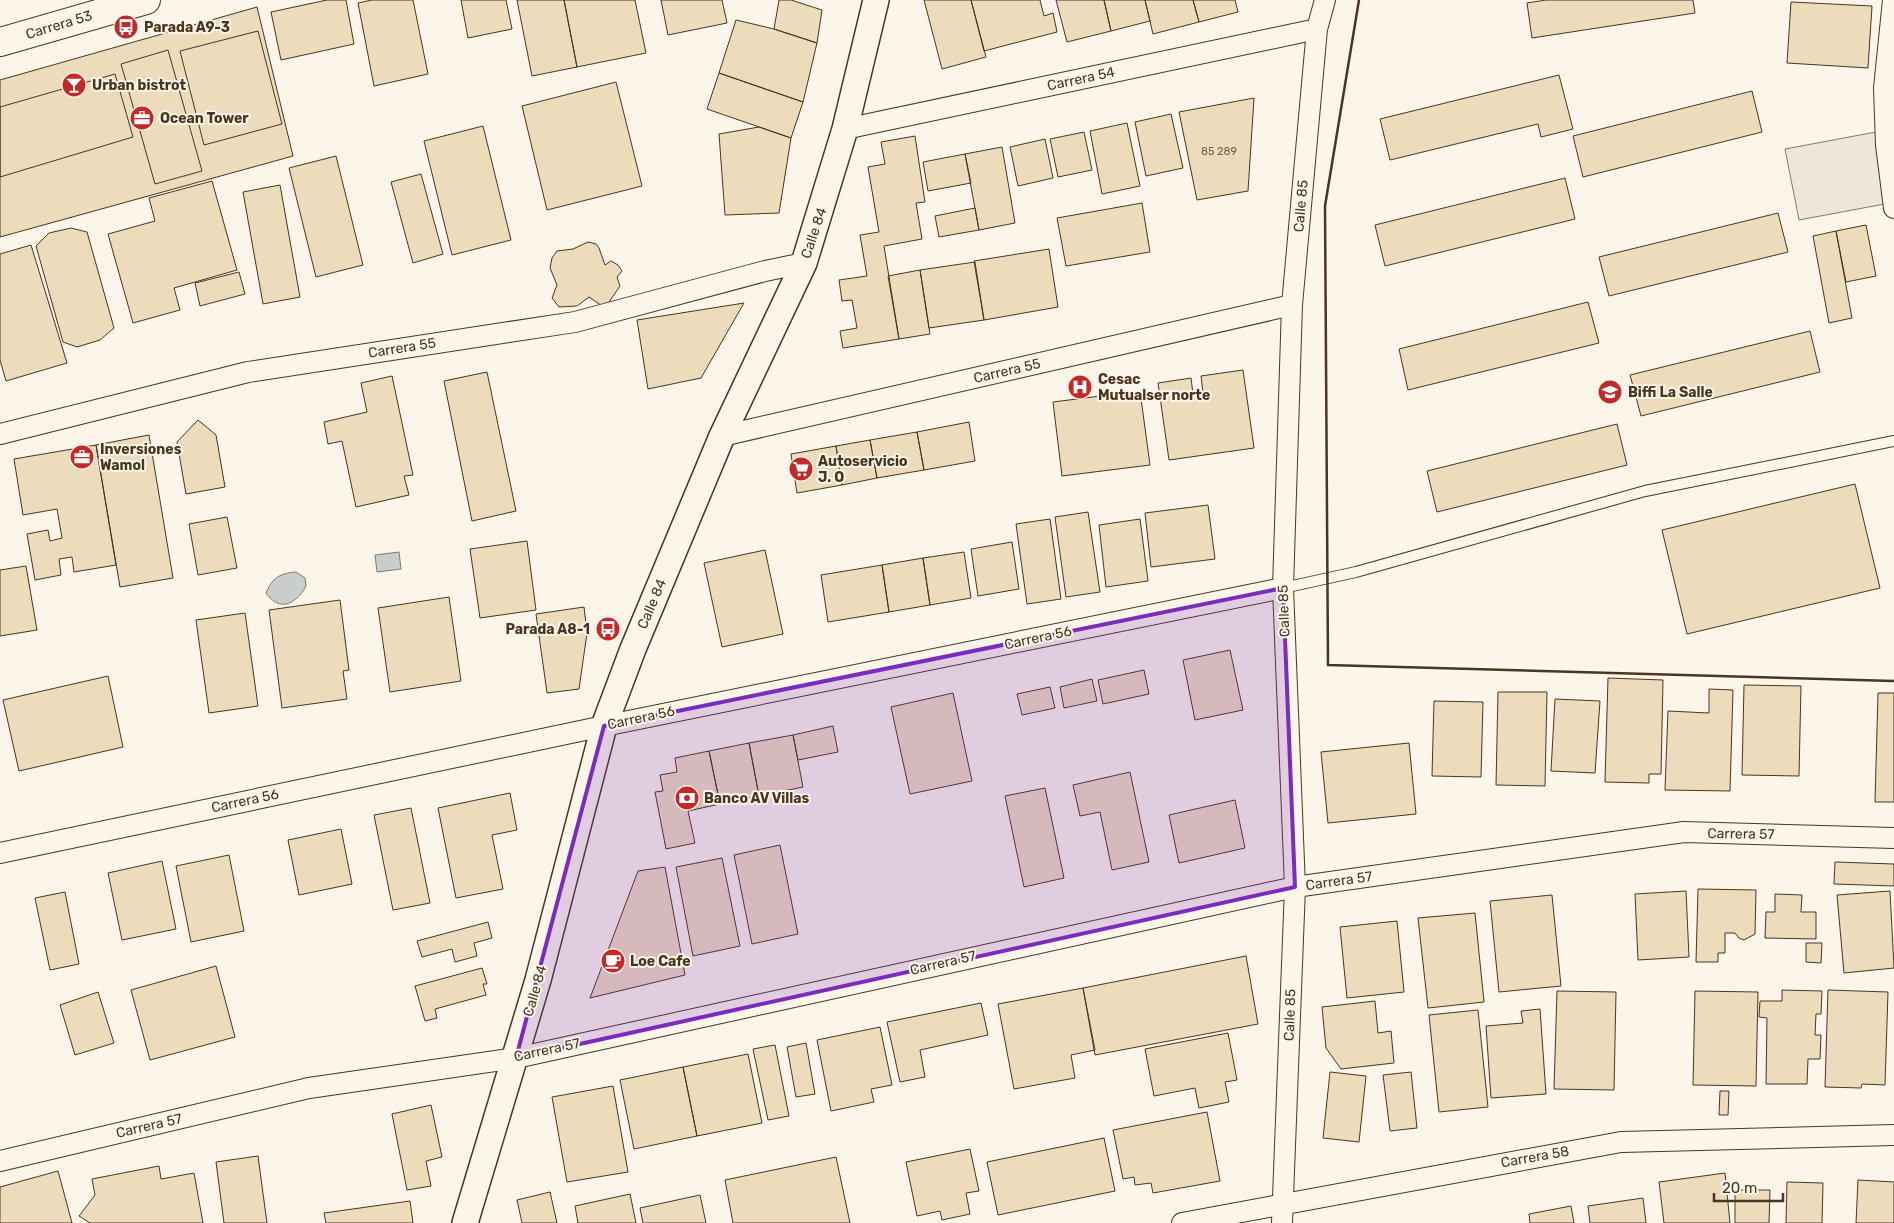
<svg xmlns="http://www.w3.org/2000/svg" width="1894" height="1223" viewBox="0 0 1894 1223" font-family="Rubik,sans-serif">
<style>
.parking{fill:#ede7d9;stroke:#887966}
.water{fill:#c9cecd;stroke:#887966}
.building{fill:#ecdcbc;stroke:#4a3520}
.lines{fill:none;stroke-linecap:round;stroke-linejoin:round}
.service-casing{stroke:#4a3520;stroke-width:12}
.minor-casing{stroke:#4a3520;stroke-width:22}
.tertiary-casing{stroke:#4a3520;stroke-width:28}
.secondary-casing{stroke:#4a3520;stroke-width:30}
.service{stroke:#fbf6e9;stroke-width:10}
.minor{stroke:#fbf6e9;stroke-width:20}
.tertiary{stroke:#fbf6e9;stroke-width:25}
.secondary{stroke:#fbf6e9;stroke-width:28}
.wall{stroke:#4a3520;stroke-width:2.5}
.marked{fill:#7b2cbf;fill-opacity:0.2;stroke:#7b2cbf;stroke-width:4;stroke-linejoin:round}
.labels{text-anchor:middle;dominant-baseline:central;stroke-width:4;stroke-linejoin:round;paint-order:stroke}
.number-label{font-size:11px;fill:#725f47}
.street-label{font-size:14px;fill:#4a3520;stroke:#fbf6e9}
.poi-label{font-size:14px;font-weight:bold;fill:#4a3520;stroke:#fbf6e9;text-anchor:start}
</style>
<rect width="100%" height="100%" fill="#fbf6e9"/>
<path class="parking" d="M1876,132l14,71 -91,17 -14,-71z"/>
<path class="water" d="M399,552l2,17 -24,3 -2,-17z
M296,572l9,6 1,8c-10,19 -27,26 -40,7 6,-15 14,-20 30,-21z"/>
<path class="building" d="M327,0h19l8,44 -73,16 -10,-48z
M372,0h41l15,74 -54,12 -16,-83z
M461,0h45l6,29 -44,9z
M517,0h47l13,67 -45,9z
M564,0h71l11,53 -69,14z
M661,0h61l5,23 -59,12z
M779,0h12l31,10 -5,33 -43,-14z
M924,0h47l15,57 -44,12z
M971,0h69l4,16 9,-3 4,19 -73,19z
M1056,0h48l7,31 -44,11z
M1104,0h41l5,21 -39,10z
M1145,0h48l6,22 -46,12z
M1193,0h42l3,12 -39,10z
M1546,0h147l2,13 -163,25 -5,-35z
M1791,2l81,4 -4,62 -81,-5z
M257,7l36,149 -293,81v-157z
M736,20l38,9 43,14 -14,59 -84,-29z
M258,31l24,93 -78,21 -24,-94z
M168,50l34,121 -47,13 -34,-120z
M719,73l84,29 -12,36 -84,-29z
M115,74l18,63 -133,40v-70z
M1559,75l14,54 -32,8 -3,-13 -148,36 -10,-41z
M616,82l26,104 -95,24 -25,-104z
M1752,91l10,41 -179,45 -10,-41z
M1254,98l-6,93 -51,9 -18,-88z
M1171,114l12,54 -37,8 -11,-54z
M1127,123l13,63 -38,8 -12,-63z
M483,126l28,114 -59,15 -28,-114z
M759,127l32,11 -12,75 -54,2 -6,-81z
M1084,132l8,38 -34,7 -8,-38z
M915,136l10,66 -9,1 6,36 -38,7 15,93 -56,9 -3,-17 17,-3 -5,-28 -10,1 -3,-21 28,-4 -7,-41 19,-3 -11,-65 17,-3 -4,-22z
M1045,139l8,39 -35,8 -8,-39z
M1002,147l13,76 -36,7 -14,-76z
M965,154l6,29 -43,8 -5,-29z
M336,156l27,109 -47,12 -27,-109z
M421,174l22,80 -30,9 -22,-81z
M1565,178l10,41 -190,47 -10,-41z
M212,181l25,89 -63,18 6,22 -47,13 -25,-89 47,-13 -6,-23z
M280,185l20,112 -37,7 -20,-112z
M1142,203l8,49 -84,14 -9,-48z
M975,208l4,22 -40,7 -4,-21z
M1778,213l10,39 -179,44 -10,-39z
M1866,225l10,51 -30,6 -10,-51z
M71,228l16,4 27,96 -14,12 -23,7 -14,-5 -27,-96 13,-13z
M1836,231l16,87 -23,5 -16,-87z
M588,242l8,2 3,4 6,17 6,-4 7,4 4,6 -5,6 3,9 -15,22 -16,-11 -12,9 -18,1 -7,-9 5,-13 -7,-17 2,-10 5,-7 16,-2z
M31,245l36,118 -61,18 -6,-21v-106z
M1049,249l9,58 -74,13 -10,-59z
M975,262l9,58 -55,8 -9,-58z
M920,270l10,64 -31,5 -11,-63z
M239,272l6,22 -45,12 -5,-23z
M1588,302l11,41 -191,47 -9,-41z
M744,303l-43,75 -53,11 -11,-69z
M1810,331l10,41 -179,44 -11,-41z
M1243,370l11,78 -85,12 -11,-77 33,-5 2,16 10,-1 -2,-17z
M487,372l29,139 -44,10 -28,-140z
M392,376l21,99 -9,1 5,19 -53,12 -14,-66 -14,3 -4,-22 43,-10 -6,-29z
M1140,391l10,74 -88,11 -9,-74z
M198,420l18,15 9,52 -39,7 -9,-52z
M969,422l6,39 -51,9 -7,-38z
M1617,424l10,41 -190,47 -10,-41z
M917,432l7,38 -47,8 -7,-38z
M149,435l24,143 -53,9 -24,-142z
M870,440l7,38 -35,7 -6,-39z
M96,445l20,120 -42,7 -2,-15 -13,2 2,16 -26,5 -8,-46 21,-4 2,11 12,-3 -5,-29 -34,6 -9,-56z
M836,446l6,39 -45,8 -6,-39z
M1855,484l25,104 -193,46 -25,-104z
M1208,505l7,54 -64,8 -6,-54z
M1088,512l12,80 -34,5 -11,-80z
M227,517l10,51 -39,7 -9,-51z
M1050,519l11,80 -34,5 -11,-80z
M1140,519l8,62 -42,6 -7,-62z
M527,541l9,69 -56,8 -10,-69z
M1012,542l7,47 -41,7 -7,-47z
M765,550l18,84 -61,13 -18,-84z
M964,552l7,46 -41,7 -7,-47z
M923,558l7,47 -41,7 -7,-47z
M882,565l7,47 -61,10 -7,-47z
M26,566l11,64 -37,6v-66z
M449,597l12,84 -71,11 -12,-84z
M340,600l9,70 -6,1 4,28 -65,9 -13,-98z
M584,607l3,26 -8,56 -32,4 -11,-79z
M245,613l13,93 -49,7 -13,-93z
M1230,650l13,60 -48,10 -12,-60z
M1144,670l5,24 -46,10 -5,-24z
M108,676l15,71 -104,24 -16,-71z
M1608,678l55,2 -2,94h-12v9l-44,-1z
M1092,679l5,22 -33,7 -4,-21z
M1744,685l57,1 -2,90 -57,-1z
M1050,687l5,21 -33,7 -5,-21z
M1709,689l24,1 -3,101 -65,-1 3,-79 41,2z
M1498,692h49l-2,94 -49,-1z
M953,693l19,88 -62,13 -19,-87z
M1878,693h16v109h-19z
M1555,699l45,2 -5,72 -44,-2z
M1434,701l49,1 -2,75 -49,-1z
M833,726l5,26 -40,8 -5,-25z
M793,735l10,52 -44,9 -10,-53z
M749,743l10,53 -39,8 -11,-53z
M1409,743l7,71 -88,9 -7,-71z
M709,751l11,53 -32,7 7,32 -29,6 -11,-57 8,-1 -3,-16 17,-3 -2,-14z
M1130,772l19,90 -37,8 -12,-58 -20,4 -7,-31z
M1045,788l19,90 -40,9 -19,-91z
M510,793l7,37 -25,5 11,54 -47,9 -18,-90z
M1235,800l10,48 -66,15 -10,-48z
M411,808l19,95 -37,7 -19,-95z
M341,829l11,55 -53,11 -11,-55z
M780,845l18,89 -46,10 -18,-89z
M229,855l15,76 -53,11 -15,-76z
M722,858l18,88 -47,10 -17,-89z
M162,861l14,68 -54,11 -14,-67z
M1835,862l59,2v22l-60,-2z
M665,867l20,108 -95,23 48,-127z
M1698,889l58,1 -1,44 -11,6 -5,-2 -4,-5h-10v20h-7v9h-22z
M1686,891l3,66 -51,3 -3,-66z
M1890,891l4,77 -50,5 -7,-78z
M65,892l14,72 -29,6 -15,-72z
M1775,894l27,1 -1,17h15v27l-51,-1 1,-26h9z
M1552,895l9,91 -62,6 -9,-91z
M1475,913l9,89 -56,6 -10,-90z
M1397,921l7,71 -57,6 -7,-71z
M488,922l4,16 -18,5 3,13 -22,6 -3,-13 -30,8 -5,-16z
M1806,943h16l-1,20 -15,-1z
M1246,956l12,68 -163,31 -12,-67z
M216,966l19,71 -85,23 -19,-70z
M482,968l5,16h-4l3,11 -51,14 2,9 -12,3 -10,-35z
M1083,988l12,62 -24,5 4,23 -61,11 -16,-85z
M1782,990l40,1 -1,23h-5l-1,21h6l-1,24h-12l-1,25h-41l1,-66 -8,-1 1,-16h22z
M1828,990l60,2 -3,93 -23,-1 -1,4 -36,-1z
M1557,991l59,1 -2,98 -60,-1z
M1695,991l63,1 -2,94 -63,-1z
M98,992l16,51 -39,12 -15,-50z
M1375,1001l3,32 13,-2 3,32 -53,6 -15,-21 -4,-41z
M981,1003l7,32 -68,15 5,27 -25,5 -13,-60z
M1540,1009l6,85 -55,4 -5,-72 37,-3 -2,-12z
M1478,1010l10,97 -49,5 -10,-97z
M880,1027l12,58 -21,4 3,13 -43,9 -14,-71z
M1228,1033l9,47 -12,2 4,20 -30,6 -4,-20 -41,8 -9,-47z
M806,1043l9,51 -19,3 -9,-50z
M775,1045l14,71 -21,4 -15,-71z
M748,1054l14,69 -65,13 -14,-69z
M683,1067l14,69 -63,13 -14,-69z
M1330,1072l36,4 -7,66 -36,-4z
M1411,1072l6,56 -27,3 -7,-56z
M613,1086l15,86 -61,10 -15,-85z
M1720,1091h9l-1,24h-9z
M431,1105l11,52 -16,4 5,25 -24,4 -15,-76z
M1207,1112l13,69 -67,12 -2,-10 -16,2 -1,-8 -11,2 -10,-49z
M1104,1138l11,53 -117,24 -11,-53z
M970,1149l9,42 -13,2 4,21 -28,6 -2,-9 -23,5 -11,-54z
M258,1156l9,67h-43l-8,-61z
M836,1157l14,66h-117l-8,-43z
M159,1166l2,13 33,-6 9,50h-113l-11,-7 16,-21 -3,-16z
M58,1171l14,52h-72v-36z
M1725,1173l5,50h-66l-5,-41z
M1858,1180l36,2v41h-38z
M1787,1182l36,1 -1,40h-36z
M1735,1190h35l-1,33h-34z
M550,1192l7,31h-35l-5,-23z
M630,1194l6,29h-58l-3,-17z
M700,1195l6,28h-63l-3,-15z
M1643,1198l3,25h-56l-2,-17z
M410,1201l3,22h-87l-2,-10z
M1571,1206l3,17h-44l-1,-9z"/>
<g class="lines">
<defs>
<path id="service" d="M1283,588l73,-16 289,-81 249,-50"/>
<path id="minor" d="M1893,0l-9,88 2,57 8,63
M845,129l472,-100
M0,434l248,-62 327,-50 190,-51 39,-8
M722,436l570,-131
M0,853l604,-127 679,-138
M0,1161l309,-73 207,-30 779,-171 389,-55 210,6
M1182,1223l439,-81 273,-7
M1282,1223l13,-336 -12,-299 9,-283 25,-276 8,-29"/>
<path id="tertiary" d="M465,1223l73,-243 66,-254 29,-77 89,-213 82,-173 41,-134 31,-129"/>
<path id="secondary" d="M0,42l146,-42"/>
</defs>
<use href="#service" class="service-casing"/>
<use href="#minor" class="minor-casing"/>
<use href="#tertiary" class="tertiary-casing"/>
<use href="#secondary" class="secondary-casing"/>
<use href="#service" class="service"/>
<use href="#minor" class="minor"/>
<use href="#tertiary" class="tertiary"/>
<use href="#secondary" class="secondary"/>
<path class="wall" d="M1359,0l-34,206 3,459 566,16"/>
</g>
<path class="marked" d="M1283,588l12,299 -779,171 88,-332z"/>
<defs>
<symbol id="bus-disc" viewBox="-11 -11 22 22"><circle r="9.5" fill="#c62828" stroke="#fbf6e9"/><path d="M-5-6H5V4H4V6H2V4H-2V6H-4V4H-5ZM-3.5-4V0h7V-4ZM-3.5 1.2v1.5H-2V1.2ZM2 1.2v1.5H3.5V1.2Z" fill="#fff"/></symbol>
<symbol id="bar-disc" viewBox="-11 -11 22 22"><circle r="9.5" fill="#c62828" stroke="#fbf6e9"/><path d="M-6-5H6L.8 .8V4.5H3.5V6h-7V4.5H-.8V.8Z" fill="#fff"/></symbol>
<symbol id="office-disc" viewBox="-11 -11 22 22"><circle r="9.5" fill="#c62828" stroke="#fbf6e9"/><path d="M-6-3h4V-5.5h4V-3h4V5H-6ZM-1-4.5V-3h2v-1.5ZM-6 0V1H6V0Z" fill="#fff"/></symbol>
<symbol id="hospital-disc" viewBox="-11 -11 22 22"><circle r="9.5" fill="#c62828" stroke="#fbf6e9"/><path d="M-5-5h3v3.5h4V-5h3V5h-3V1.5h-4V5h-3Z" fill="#fff"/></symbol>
<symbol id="school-disc" viewBox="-11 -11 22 22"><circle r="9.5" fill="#c62828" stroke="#fbf6e9"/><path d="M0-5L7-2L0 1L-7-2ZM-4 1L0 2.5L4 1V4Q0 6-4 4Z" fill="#fff"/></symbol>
<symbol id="supermarket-disc" viewBox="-11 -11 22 22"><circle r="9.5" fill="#c62828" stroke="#fbf6e9"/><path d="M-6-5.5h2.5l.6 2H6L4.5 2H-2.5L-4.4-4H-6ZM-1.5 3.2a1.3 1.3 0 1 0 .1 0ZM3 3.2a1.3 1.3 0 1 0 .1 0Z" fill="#fff"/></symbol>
<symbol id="bank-disc" viewBox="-11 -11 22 22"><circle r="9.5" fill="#c62828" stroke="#fbf6e9"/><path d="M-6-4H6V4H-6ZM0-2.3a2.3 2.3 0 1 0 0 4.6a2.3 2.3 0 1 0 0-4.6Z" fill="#fff"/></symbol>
<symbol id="cafe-disc" viewBox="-11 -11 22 22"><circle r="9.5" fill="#c62828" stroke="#fbf6e9"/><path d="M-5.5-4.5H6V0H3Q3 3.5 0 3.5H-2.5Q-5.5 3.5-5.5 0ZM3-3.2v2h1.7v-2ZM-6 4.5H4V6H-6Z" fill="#fff"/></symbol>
</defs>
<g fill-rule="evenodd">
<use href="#bus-disc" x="112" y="13" width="28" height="28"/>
<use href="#bar-disc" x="60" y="71" width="28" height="28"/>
<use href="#office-disc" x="128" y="104" width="28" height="28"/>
<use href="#hospital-disc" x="1066" y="373" width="28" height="28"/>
<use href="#school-disc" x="1596" y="378" width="28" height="28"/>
<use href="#office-disc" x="68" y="443" width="28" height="28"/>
<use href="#supermarket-disc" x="787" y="455" width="28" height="28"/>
<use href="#bus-disc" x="594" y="615" width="28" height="28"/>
<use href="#bank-disc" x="673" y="784" width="28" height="28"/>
<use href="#cafe-disc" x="599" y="947" width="28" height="28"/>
</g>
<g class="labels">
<g class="number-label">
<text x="1219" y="151">85 289</text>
</g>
<g class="street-label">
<text transform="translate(59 25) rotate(-17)">Carrera 53</text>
<text transform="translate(1081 79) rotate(-12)">Carrera 54</text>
<text transform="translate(1301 206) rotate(-85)">Calle 85</text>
<text transform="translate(814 233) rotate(-71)">Calle 84</text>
<text transform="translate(402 348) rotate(-9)">Carrera 55</text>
<text transform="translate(1007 371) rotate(-13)">Carrera 55</text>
<text transform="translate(652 604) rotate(-67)">Calle 84</text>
<text transform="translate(1284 611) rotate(-92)">Calle 85</text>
<text transform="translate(1038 638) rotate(-12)">Carrera 56</text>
<text transform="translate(641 718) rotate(-12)">Carrera 56</text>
<text transform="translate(245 801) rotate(-12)">Carrera 56</text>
<text transform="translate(1741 834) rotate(1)">Carrera 57</text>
<text transform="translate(1339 881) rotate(-8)">Carrera 57</text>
<text transform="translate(943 963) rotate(-13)">Carrera 57</text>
<text transform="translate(535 991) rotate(-74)">Calle 84</text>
<text transform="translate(1290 1015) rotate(-88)">Calle 85</text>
<text transform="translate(547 1050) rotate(-12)">Carrera 57</text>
<text transform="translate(149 1126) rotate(-13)">Carrera 57</text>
<text transform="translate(1535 1157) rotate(-10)">Carrera 58</text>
</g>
<g class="poi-label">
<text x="144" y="27">Parada A9-3</text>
<text x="92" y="85">Urban bistrot</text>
<text x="160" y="118">Ocean Tower</text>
<text x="1098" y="379">Cesac<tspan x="1098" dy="16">Mutualser norte</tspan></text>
<text x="1628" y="392">Biffi La Salle</text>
<text x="100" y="449">Inversiones<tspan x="100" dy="16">Wamol</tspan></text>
<text x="818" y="461">Autoservicio<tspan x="818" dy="16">J. O</tspan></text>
<text x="590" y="629" text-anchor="end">Parada A8-1</text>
<text x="704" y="798">Banco AV Villas</text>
<text x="630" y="961">Loe Cafe</text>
</g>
</g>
<path d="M1714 1193v8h69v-8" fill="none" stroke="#4a3520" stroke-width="2.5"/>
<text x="1722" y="1193" font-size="15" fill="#4a3520" stroke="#fbf6e9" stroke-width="4" paint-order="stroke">20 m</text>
</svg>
